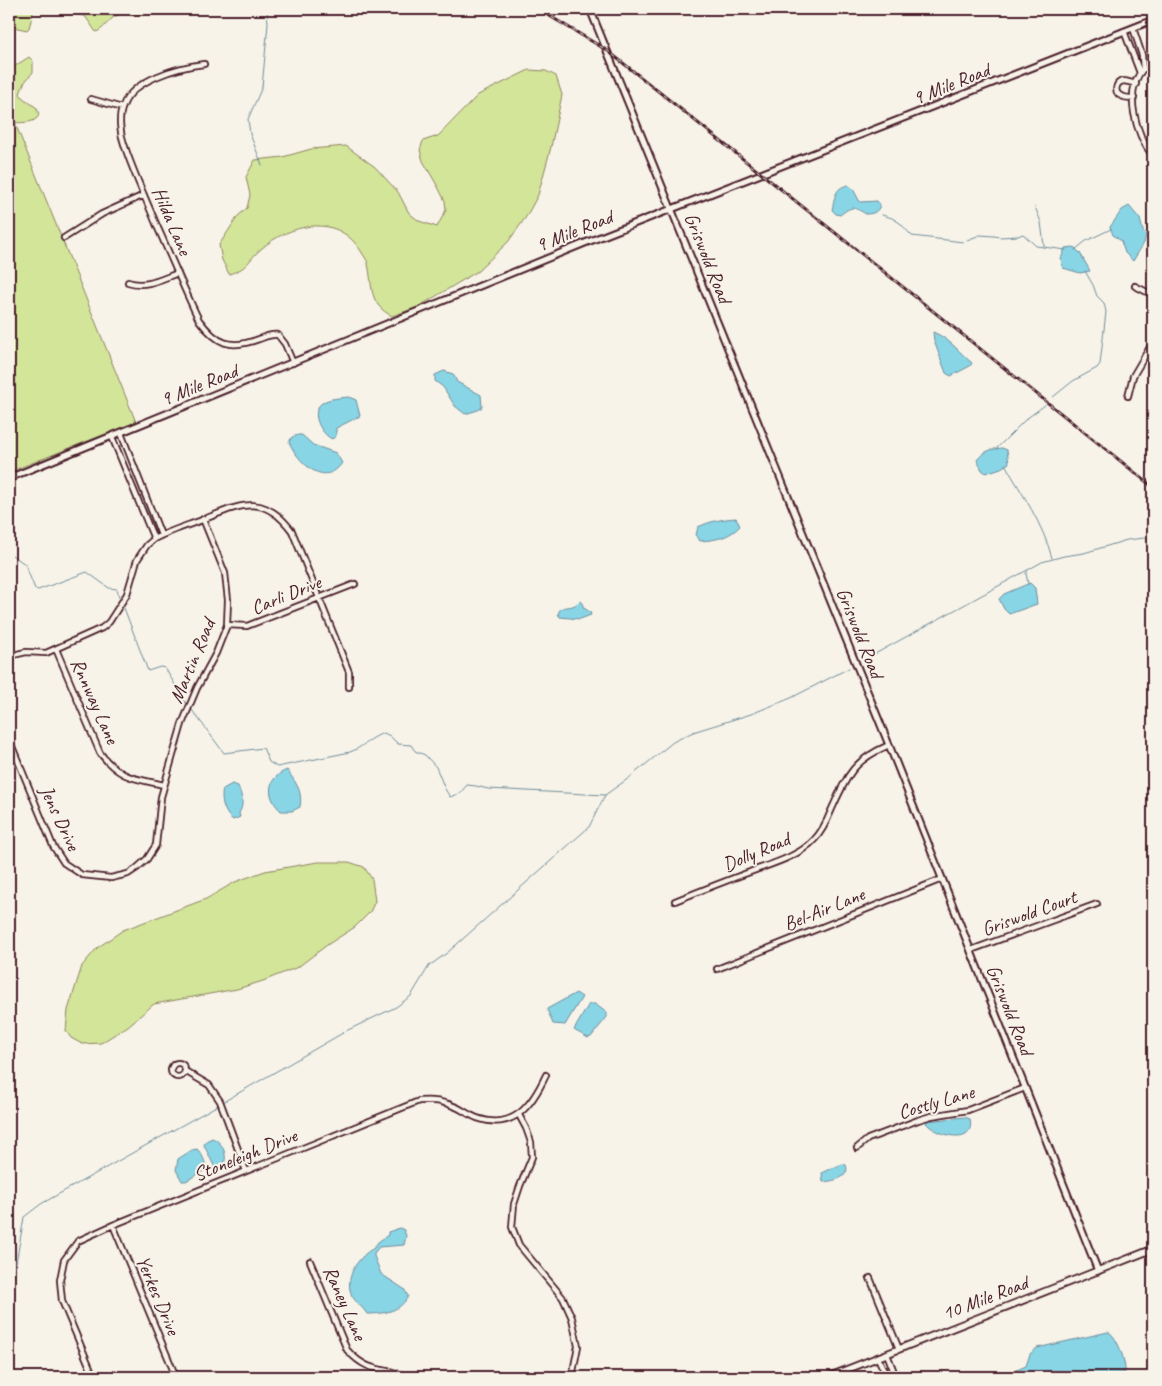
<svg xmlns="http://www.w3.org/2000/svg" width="1162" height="1386" viewBox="0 0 1162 1386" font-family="Caveat,sans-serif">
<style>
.green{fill:#d2e599;stroke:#8e8262}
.water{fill:#88d5e6;stroke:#6f8c9b}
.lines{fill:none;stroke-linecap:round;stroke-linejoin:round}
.stream{stroke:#6f8c9b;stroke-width:1}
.minor-casing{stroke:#4a1f2b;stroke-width:8}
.tertiary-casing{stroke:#4a1f2b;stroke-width:9}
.secondary-casing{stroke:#4a1f2b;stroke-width:9}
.minor{stroke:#f7f3e8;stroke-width:4.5}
.tertiary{stroke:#f7f3e8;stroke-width:5}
.secondary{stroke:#f7f3e8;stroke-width:5.5}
.rail-casing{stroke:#4a1f2b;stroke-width:3}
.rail{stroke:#f7f3e8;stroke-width:1;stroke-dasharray:4;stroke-linecap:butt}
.labels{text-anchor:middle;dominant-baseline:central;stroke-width:4;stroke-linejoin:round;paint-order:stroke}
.street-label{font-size:20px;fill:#4a1f2b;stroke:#f7f3e8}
</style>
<rect width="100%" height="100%" fill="#f7f3e8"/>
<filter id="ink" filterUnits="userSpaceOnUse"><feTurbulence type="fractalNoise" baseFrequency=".02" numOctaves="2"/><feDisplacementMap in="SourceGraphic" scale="10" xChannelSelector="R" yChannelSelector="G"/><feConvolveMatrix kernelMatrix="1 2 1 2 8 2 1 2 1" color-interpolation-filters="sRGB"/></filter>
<g filter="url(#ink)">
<path class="green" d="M9,9h25l-5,19 -2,2 -18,-4z
M60,9h88c-7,10 -20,3 -30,6 -9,3 -13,14 -22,17l-11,-16 -21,-4z
M29,57l4,4v11l-9,11 -4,11 3,4 14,10 2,7c-4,9 -16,7 -24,8l121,299 -127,50v-405l3,1z
M529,70l17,1 10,5 6,19 -11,52 -13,48 -12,22 -18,25 -30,29 -60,36 -26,9c-24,-12 -19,-30 -24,-52 -1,-5 -5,-9 -7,-13 -12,-18 -27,-26 -48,-25 -20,2 -37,10 -52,23 -14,12 -12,19 -32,25l-7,-14 -3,-15 19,-29 9,-8 3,-13 -4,-18 9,-17 28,-3 28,-8 35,-3 29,21 23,25 11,21 10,8 18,6 9,-17 -1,-9 -7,-14 -15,-26 -3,-11 3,-9 15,-5 40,-41z
M318,862h31l15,5 8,12 3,22 -5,11 -15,15 -28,18 -29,22 -35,14 -26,8 -83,15 -26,22 -27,17 -19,1 -11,-6 -5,-7 2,-21 14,-44 15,-18 26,-18 83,-31 29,-17 30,-11z"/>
<path class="water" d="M848,185l5,4 7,13 17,-1 3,4c-2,7 -7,9 -14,9 -13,-7 -13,-9 -26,1l-4,-1 -4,-4c3,-12 2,-22 16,-25z
M1129,206l11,13 3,12 3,4 -2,8 -11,18 -8,-8 -4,-12 -8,-6 -3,-8 12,-17z
M1074,247l6,6 10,18 -10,2 -17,-5 -2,-9 4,-11z
M933,332c17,7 26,20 39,31l-2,3 -19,10 -5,-3 -12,-32z
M444,371l9,3 4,8 24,13 1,12 -4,3 -13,4 -10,-8 -12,-19 -8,-6v-6z
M349,397l7,3 4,16 -24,12v8l-4,3c-11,-5 -23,-27 -10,-36 7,-5 18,-5 27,-6z
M298,435h4l11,10 23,8 6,10c-18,26 -44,-1 -53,-21l3,-5z
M1002,448l5,2 2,13 -8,5 -15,5 -4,-3 -5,-10c7,-9 14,-11 25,-12z
M736,518l4,8c-11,12 -25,14 -40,15l-4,-6 2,-8c13,-6 24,-8 38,-9z
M1030,583l5,5 2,16 -28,10 -5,-5 -5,-10 5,-5z
M581,601l3,7 6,4 1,3 -11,4 -20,-2 -2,-3c3,-10 9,-5 17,-9 2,-1 4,-3 6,-4z
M287,770c9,13 16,21 13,37l-8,4h-11c-15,-14 -15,-33 6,-41z
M232,784l6,2c3,8 7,18 1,27l1,4 -7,3c-9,-6 -13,-21 -10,-31z
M576,993l6,4 -17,28 -12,-1 -6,-15z
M589,1004h6l12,9v4l-16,20 -3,1 -14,-8z
M965,1117l5,2c6,27 -33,17 -44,4l1,-2z
M212,1138c10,3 16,17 12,26l-9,4 -11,-23 2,-4z
M197,1149c5,5 10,14 8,21l-19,11h-4l-6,-11 2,-11 14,-9z
M842,1164l4,1c5,13 -13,16 -23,17l-1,-9z
M400,1228l4,2 2,6 -2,9 -25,2 -5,6v3l7,18 23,15 4,7c-7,16 -26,18 -41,18 -4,-7 -11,-11 -15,-18 -9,-19 8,-41 22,-48l4,-6 10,-7v-3z
M1108,1332c9,3 18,30 17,40l-3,2 -13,3h-102l2,-4 17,-7 4,-12 7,-6z"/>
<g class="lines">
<path class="stream" d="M262,165l-12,-31 -2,-15 14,-32 6,-63 -1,-15
M1035,207l6,15 3,24
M882,215l10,3 8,5 12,13 51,6
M967,240l13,-5 14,1 6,1 18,-1 5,-2 13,12 30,4
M1075,250l11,-9 25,-12
M1053,397l20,-16 24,-13 3,-4 6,-52 -2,-9 -7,-7 -4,-11 -8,-14
M997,449v-1l29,-29 19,-14
M1005,464c17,30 38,60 47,94
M9,553l16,11 10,25 3,1 49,-18 22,16 8,1 3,11
M1028,571l-2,2 2,11
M124,608l24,63 12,-4 5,1 21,35
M864,660l178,-98 22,-6 20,-3 43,-13 26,-3
M192,710l32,43 39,-5 6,14 8,5 73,-15c12,-4 21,-15 34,-19l6,3 8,8 13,1 4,6 10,4 11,12 9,22 5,8 10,-4 7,-8 9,1 12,3 117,6
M223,1102l125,-72 48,-23 15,-11 18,-30 18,-13 142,-126 16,-32 24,-17 44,-36 20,-10 58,-18 40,-16 58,-30
M12,1377c-11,-49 4,-110 12,-160l17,-13 179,-100"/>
<defs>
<path id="minor" d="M1133,28l9,27 1,14c-20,23 -7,66 10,87
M1124,31l16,42
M204,64c-26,3 -72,16 -81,42 -5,11 -3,27 1,38 9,28 22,55 33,82 14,31 27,63 42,94 18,24 31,30 60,19 6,-2 12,-5 19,-4l7,9 8,19
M1143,69l10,-1
M1134,98c-4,0 -9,0 -13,-2 -7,-3 -6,-13 2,-15 4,0 9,2 13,3
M91,99l31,9
M64,238l38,-24 42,-19
M128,282c18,6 33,-3 50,-9
M1135,286l18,9
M1128,396l5,-20 20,-34
M121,433l40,102
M112,437l42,102
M227,625l20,1 108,-42
M56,649l44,104c20,26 34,25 64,32
M9,656l17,-4 20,1 56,-25 7,-6 18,-28 10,-34 10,-15 7,-6c15,-8 32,-13 48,-19 38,-15 61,-28 90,11l57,141v15
M9,739l44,107 11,17 18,12 29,3 17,-4 9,-6 10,-9 9,-14 5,-48 21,-73 15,-36 19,-35 11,-28 1,-25 -3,-27 -22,-54
M675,901c25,-10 50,-20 75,-29 21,-8 48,-15 64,-32 8,-8 13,-19 17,-29 16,-35 21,-50 58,-66
M971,950l126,-46
M717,969l225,-90
M171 1070a7 7 0 1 1 14 0a7 7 0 1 1-14 0Z
M185,1071l24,14 11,16 26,70
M519,1115l7,13 5,14 1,15 -12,29 -6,18 -2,23 7,18 44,53 9,20 6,28 -6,31
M857,1148l11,-9 50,-19 13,-4 37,-6 57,-22
M113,1225l63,152
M310,1261l37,89c23,25 35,16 61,27
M870,1278l29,71
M887,1354l9,23
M878,1358l9,19
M94,1377l-32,-76 -2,-21 4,-20 14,-19 35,-16 306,-124c14,-1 24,0 37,6 7,3 13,8 21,11 37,13 55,-13 69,-43"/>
<path id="tertiary" d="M590,9l299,736 209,526
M9,478l576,-235 568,-223"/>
<path id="secondary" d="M828,1377l325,-128"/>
</defs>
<use href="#minor" class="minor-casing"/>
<use href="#tertiary" class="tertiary-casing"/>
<use href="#secondary" class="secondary-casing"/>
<use href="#minor" class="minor"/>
<use href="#tertiary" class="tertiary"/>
<use href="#secondary" class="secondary"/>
<defs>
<path id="rail" d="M538,9l70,42 545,436"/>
</defs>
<use href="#rail" class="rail-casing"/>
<use href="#rail" class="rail"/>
</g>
</g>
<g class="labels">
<g class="street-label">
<text transform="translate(951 84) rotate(-22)">9 Mile Road</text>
<text transform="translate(172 221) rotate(67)">Hilda Lane</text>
<text transform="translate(574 231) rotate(-22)">9 Mile Road</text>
<text transform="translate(708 258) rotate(68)">Griswold Road</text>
<text transform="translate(199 385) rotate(-22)">9 Mile Road</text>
<text transform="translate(286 595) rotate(-22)">Carli Drive</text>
<text transform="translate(860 633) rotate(68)">Griswold Road</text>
<text transform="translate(192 661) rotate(-67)">Martin Road</text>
<text transform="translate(95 701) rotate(66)">Rnnway Lane</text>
<text transform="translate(60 818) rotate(65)">Jens Drive</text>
<text transform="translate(756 852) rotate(-23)">Dolly Road</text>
<text transform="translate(824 909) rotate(-22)">Bel-Air Lane</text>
<text transform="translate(1029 913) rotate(-20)">Griswold Court</text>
<text transform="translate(1010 1010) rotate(68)">Griswold Road</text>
<text transform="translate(936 1102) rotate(-16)">Costly Lane</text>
<text transform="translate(245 1155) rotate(-22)">Stoneleigh Drive</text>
<text transform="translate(158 1295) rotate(67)">Yerkes Drive</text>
<text transform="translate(985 1298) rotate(-21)">10 Mile Road</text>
<text transform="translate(345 1303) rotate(66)">Raney Lane</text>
</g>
</g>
<rect width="1162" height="1386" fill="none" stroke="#f7f3e8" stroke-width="30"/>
<rect x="15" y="15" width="1132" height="1356" fill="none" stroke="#4a1f2b" stroke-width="2" filter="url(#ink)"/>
</svg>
